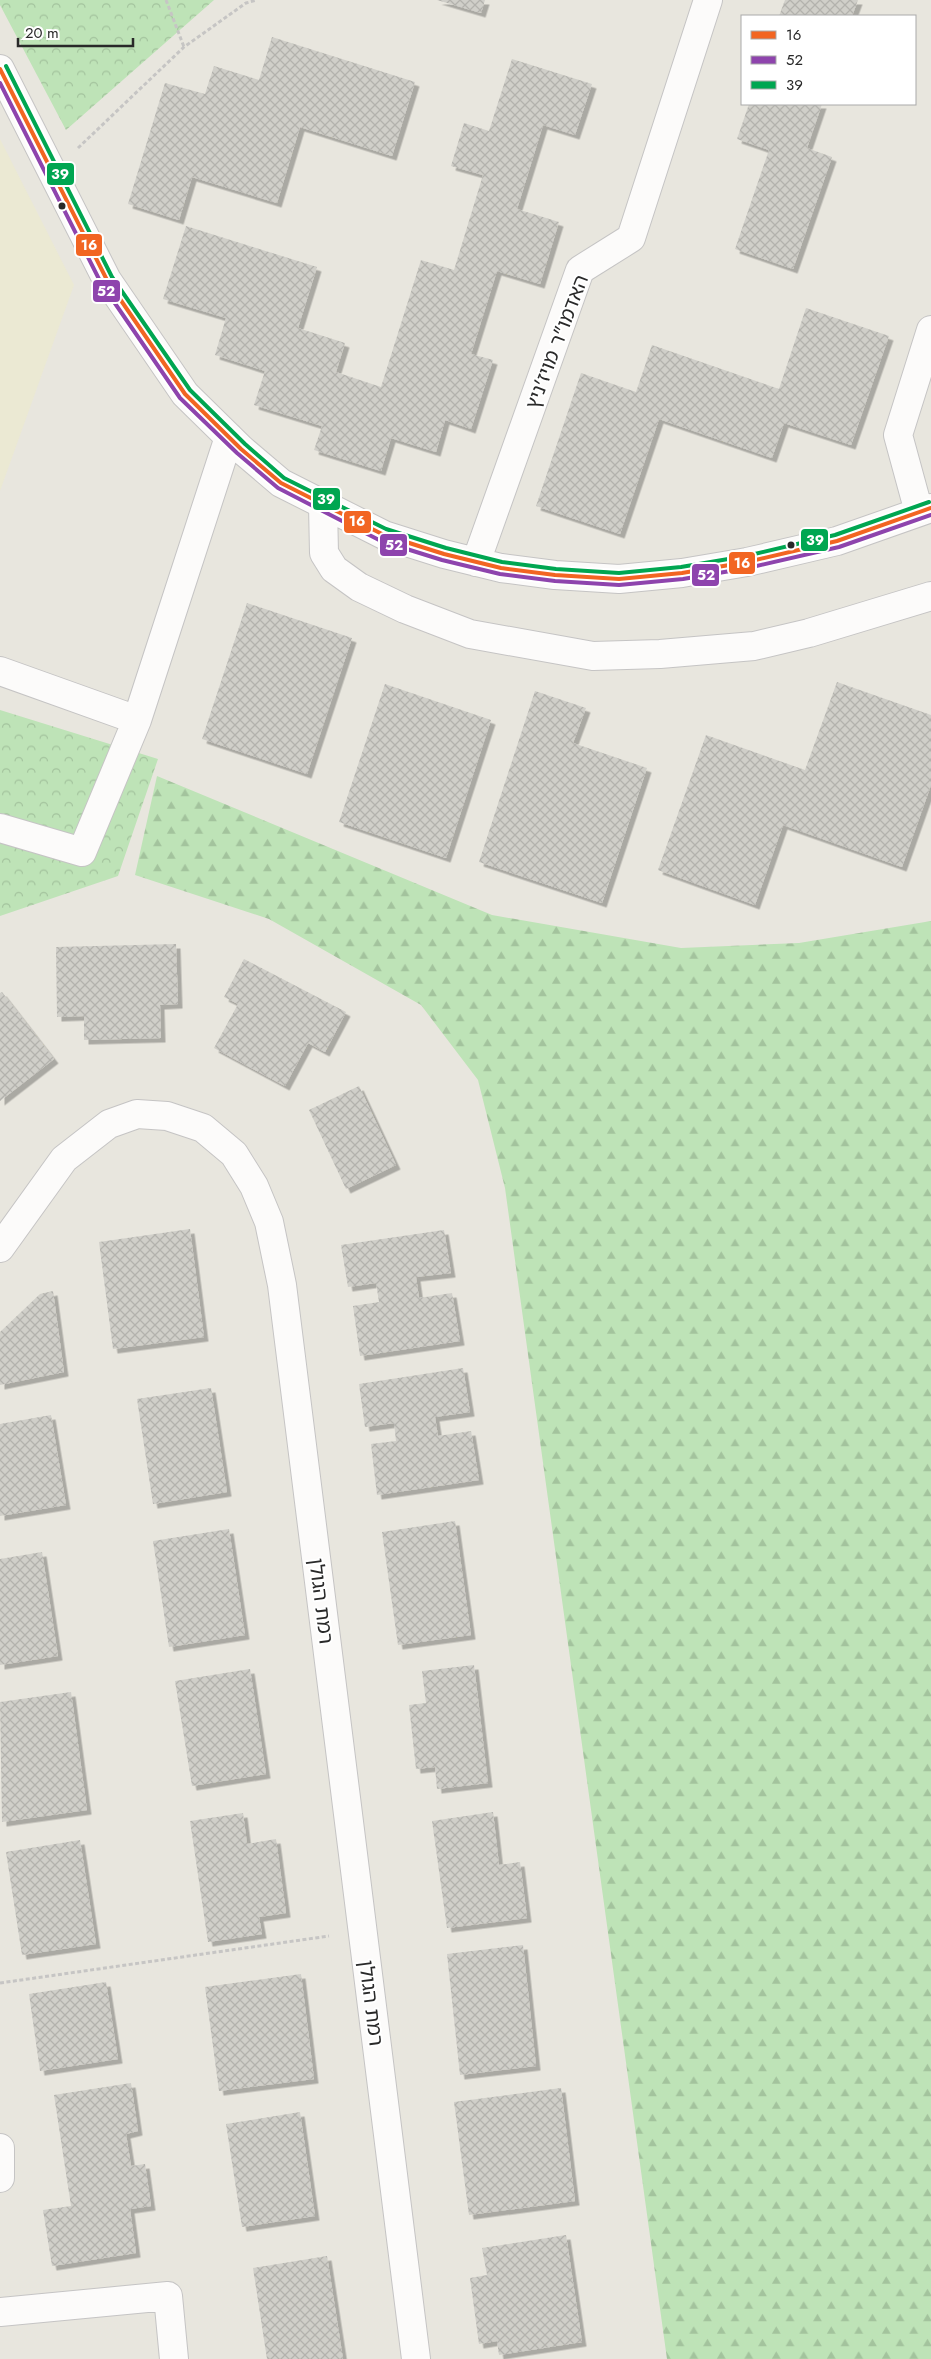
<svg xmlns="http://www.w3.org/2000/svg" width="931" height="2359" viewBox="0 0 931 2359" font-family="Jost,'Noto Sans Hebrew',sans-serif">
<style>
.education{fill:#ebe9d3}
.forest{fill:url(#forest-firs)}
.park{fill:url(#park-crowns)}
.building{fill:url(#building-cross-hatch);filter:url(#shadow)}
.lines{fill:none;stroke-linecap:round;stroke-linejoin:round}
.minor-casing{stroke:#c5c4c4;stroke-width:30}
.path{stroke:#c6c5c4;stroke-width:3;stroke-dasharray:4 2.5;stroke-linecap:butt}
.minor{stroke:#fcfbfa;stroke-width:28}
.bus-1-casing{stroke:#fff;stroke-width:8}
.bus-2-casing{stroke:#fff;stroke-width:8}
.bus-3-casing{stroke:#fff;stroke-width:8}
.bus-1{stroke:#f26522;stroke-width:4}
.bus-2{stroke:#8e44ad;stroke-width:4}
.bus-3{stroke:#00a651;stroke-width:4}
.bus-dot{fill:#292929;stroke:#fff;stroke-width:2}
.labels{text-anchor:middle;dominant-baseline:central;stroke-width:4;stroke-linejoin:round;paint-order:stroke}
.street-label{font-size:20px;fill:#292929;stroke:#fff}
.line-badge{stroke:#fff;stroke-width:2}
.badge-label{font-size:14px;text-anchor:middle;font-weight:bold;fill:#fff}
</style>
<defs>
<pattern id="forest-firs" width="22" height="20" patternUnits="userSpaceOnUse" patternTransform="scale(1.25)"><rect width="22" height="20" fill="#bee3b7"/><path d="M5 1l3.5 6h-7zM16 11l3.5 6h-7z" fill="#a3c39d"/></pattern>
<pattern id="park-crowns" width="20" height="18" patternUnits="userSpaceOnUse" patternTransform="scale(1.25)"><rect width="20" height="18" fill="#bee3b7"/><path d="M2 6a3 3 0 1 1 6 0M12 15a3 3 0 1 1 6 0" fill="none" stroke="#a3c39d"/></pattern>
<pattern id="building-cross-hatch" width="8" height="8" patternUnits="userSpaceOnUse" patternTransform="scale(1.25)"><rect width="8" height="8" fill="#d0cfc9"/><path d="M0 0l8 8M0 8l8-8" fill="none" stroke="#b3b2ad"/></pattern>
<filter id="shadow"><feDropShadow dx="4.5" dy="4.5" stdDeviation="0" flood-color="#0004"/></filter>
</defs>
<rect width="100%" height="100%" fill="#e8e6de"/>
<path class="education" d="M0,139l74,146 -74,206z"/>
<path class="forest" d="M157,776l335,139 189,33 118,-5 132,-22v1438h-264l-162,-1171 -27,-108 -57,-75 -152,-86 -134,-44z"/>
<path class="park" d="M0,0h214l-148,130 -66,-125z
M0,710l158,49 -40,117 -118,40z"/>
<path class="building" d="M437,0h48l-4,13z
M785,0h73l-6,16h-73z
M272,37l143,45 -23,74 -92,-29 -23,76 -85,-26 -13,43 -51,-16 37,-121 40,11 9,-28 45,14z
M512,59l80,25 -17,51 -32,-10 -26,84 42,13 -19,62 -43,-13 -26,83 22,6 -22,69 -26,-9 -9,32 -45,-14 -10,33 -67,-21 8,-24 -68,-21 11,-34 -50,-16 11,-37 -63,-19 23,-73 131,41 -19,61 47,15 -9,29 45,15 40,-127 33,10 29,-95 -32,-9 13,-43 25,8z
M749,104h73l-15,44 25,9 -39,112 -58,-20 34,-99 -32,-11z
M806,308l83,28 -38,109 -67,-22 -12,35 -113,-39 -39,115 -84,-28 45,-133 55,19 16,-47 127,44z
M247,603l105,35 -45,136 -105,-35z
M837,682l94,33v70l-29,82 -119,-42 -28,80 -97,-35 48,-135 99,35z
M385,684l106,36 -45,138 -107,-36z
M535,691l51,17 -13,35 74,25 -45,135 -123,-41z
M176,944l2,60 -18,1 1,33 -77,2v-24l-27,1 -1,-70z
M244,959l102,53 -21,40 -17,-9 -23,43 -71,-38 24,-44 -14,-7z
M2,992l52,67 -54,42v-108z
M359,1086l37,79 -50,24 -37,-79z
M190,1229l14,108 -91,12 -14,-107z
M444,1230l7,43 -35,4 3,21 33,-5 8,48 -100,15 -7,-50 26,-4 -3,-19 -28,4 -7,-42z
M53,1291l11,81 -64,13v-53l40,-38z
M463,1368l7,44 -35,5 3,19 33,-5 8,49 -102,15 -6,-51 25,-3 -2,-18 -29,4 -6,-43z
M211,1388l16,104 -74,12 -16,-105z
M51,1415l15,90 -66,11v-92z
M455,1521l16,114 -73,10 -16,-113z
M229,1529l16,106 -76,12 -16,-106z
M42,1552l16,104 -58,9v-106z
M474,1665l14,118 -51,6 -2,-22 -19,2 -7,-64 17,-2 -4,-32z
M250,1669l16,105 -74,12 -17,-105z
M71,1692l16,118 -85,12 -2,-120z
M493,1812l6,53 21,-3 7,56 -80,10 -15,-107z
M243,1813l4,31 29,-5 10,74 -27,4 3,17 -54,8 -18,-121z
M80,1840l16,104 -74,11 -16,-103z
M523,1945l13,121 -76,9 -13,-121z
M301,1974l13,105 -95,12 -14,-104z
M106,1982l12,77 -78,12 -11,-77z
M131,2083l7,48 -12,3 5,32 14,-2 6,42 -21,3 6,44 -84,13 -9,-56 28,-4 -17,-111z
M561,2088l14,113 -106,14 -15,-113z
M300,2112l15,104 -73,11 -16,-103z
M566,2235l16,107 -83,13 -2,-14 -18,3 -9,-66 17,-3 -5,-27z
M327,2256l16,103h-76l-14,-91z"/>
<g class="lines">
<defs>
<path id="minor" d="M0,69l107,211 78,114 56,55 40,34 103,52 60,19 57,14 54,7 64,4 63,-6 65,-11 90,-21 94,-33
M323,505l1,48 10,16 25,18 46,22 65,25 123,22 67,-2 94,-8 55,-13 122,-37
M919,512l-21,-77 33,-105
M476,562l104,-292 51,-32 77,-238
M0,671l137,49 92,-283
M0,828l82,24 55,-132
M0,1248l64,-89 45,-35 28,-10 30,2 36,12 31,26 20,32 15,36 13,63 134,1074
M0,2148v30
M0,2312l168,-16 6,63"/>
</defs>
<use href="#minor" class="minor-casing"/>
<path class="path" d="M166,0l18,47
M78,148l106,-101 62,-44 11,-3
M0,1983l329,-47"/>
<use href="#minor" class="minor"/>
<defs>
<path id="bus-1" d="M0,69l107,211 78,114 56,55 40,34 103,52 60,19 57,14 54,7 64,4 63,-6 65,-11 90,-21 94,-33"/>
<path id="bus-2" d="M0,83l101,200 79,115 57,55 41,35 103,53 61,19 58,14 55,7 64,4 64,-6 65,-11 91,-21 92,-32"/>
<path id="bus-3" d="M6,66l106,211 78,113 55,54 39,34 102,51 60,19 56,14 54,7 63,4 62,-6 65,-11 89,-21 94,-33"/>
</defs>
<use href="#bus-1" class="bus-1-casing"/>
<use href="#bus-2" class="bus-2-casing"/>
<use href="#bus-3" class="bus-3-casing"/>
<use href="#bus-1" class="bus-1"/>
<use href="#bus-2" class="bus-2"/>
<use href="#bus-3" class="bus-3"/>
</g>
<g class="bus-dot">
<circle cx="62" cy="206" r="4.5"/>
<circle cx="791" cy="545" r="4.5"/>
</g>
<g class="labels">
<g class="street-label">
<text transform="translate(557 342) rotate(-69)">האדמו"ר מויז'ניץ</text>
<text transform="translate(321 1601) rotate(83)">רמת הגולן</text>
<text transform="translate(371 2003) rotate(83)">רמת הגולן</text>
</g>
</g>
<g class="line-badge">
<rect x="46" y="162" width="29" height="24" rx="5" fill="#00a651"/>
<rect x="75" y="233" width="28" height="24" rx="5" fill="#f26522"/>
<rect x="92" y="279" width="29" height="24" rx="5" fill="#8e44ad"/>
<rect x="312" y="487" width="29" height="24" rx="5" fill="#00a651"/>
<rect x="343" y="510" width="29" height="24" rx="5" fill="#f26522"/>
<rect x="800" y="528" width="29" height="24" rx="5" fill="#00a651"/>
<rect x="379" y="533" width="29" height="24" rx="5" fill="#8e44ad"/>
<rect x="728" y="551" width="28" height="24" rx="5" fill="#f26522"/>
<rect x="691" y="563" width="29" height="24" rx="5" fill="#8e44ad"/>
</g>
<g class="badge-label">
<text x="60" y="179">39</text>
<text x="89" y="250">16</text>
<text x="106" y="296">52</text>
<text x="326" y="504">39</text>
<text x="357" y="526">16</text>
<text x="815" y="545">39</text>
<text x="394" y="550">52</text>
<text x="742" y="568">16</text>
<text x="706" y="580">52</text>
</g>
<rect x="741" y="15" width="175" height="90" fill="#ffffff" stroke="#a9a9a9"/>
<rect x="751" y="31" width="25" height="8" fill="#f26522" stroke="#a9a9a9"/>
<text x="786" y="40" font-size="15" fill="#292929">16</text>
<rect x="751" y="56" width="25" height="8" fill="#8e44ad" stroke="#a9a9a9"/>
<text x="786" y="65" font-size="15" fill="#292929">52</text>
<rect x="751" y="81" width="25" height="8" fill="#00a651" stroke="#a9a9a9"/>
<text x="786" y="90" font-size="15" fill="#292929">39</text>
<path d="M18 38v8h115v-8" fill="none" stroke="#292929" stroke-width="2.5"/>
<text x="25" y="38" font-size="15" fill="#292929" stroke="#ffffff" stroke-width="4" paint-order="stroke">20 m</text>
</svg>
